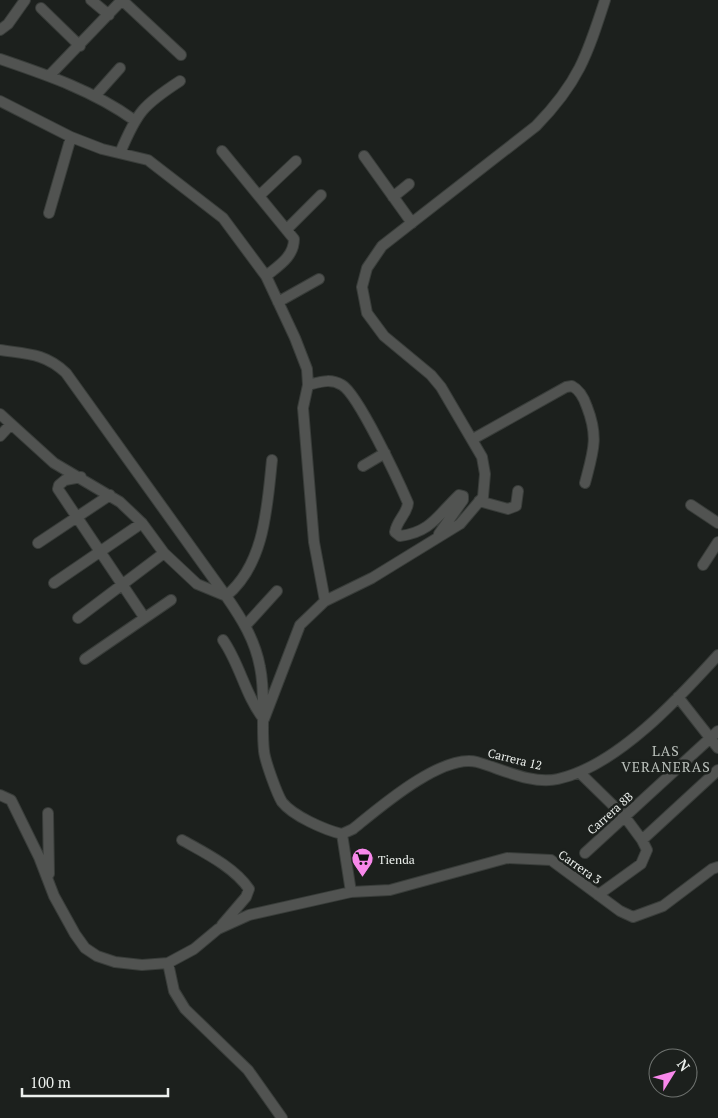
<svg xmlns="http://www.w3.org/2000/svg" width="718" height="1118" viewBox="0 0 718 1118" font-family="'PT Serif',serif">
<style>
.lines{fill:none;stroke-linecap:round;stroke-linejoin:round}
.minor-casing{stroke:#393d3a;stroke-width:12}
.minor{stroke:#515351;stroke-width:10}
.labels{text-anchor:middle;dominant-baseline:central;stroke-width:5;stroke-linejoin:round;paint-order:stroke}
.street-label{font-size:12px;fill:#ecf0ed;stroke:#1c201d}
.poi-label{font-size:12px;fill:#ecf0ed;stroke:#1c201d;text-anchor:start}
.neighbourhood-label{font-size:14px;letter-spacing:1px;fill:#bac0bb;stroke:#1c201d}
</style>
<rect width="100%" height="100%" fill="#1c201d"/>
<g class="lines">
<defs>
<path id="minor" d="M91,0l18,15
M122,0l59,55
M41,8l39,38
M0,30l8,-6 17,-24
M0,59c47,16 94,32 134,61
M49,76l73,-76
M95,96l25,-28
M0,101l71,36 31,12 46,11 75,58 43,58 29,62 12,31 1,16 -5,23 11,134 11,59
M222,151l72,88c0,18 -16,27 -28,37
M120,153c17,-41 23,-48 60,-72
M364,156l48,67
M260,195l36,-34
M393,197l16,-13
M49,213l22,-76
M287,229l34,-34
M278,302l41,-23
M0,350c27,4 45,3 66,23l160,223c16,23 29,44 34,71 6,28 1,57 4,84 1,10 13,43 18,51 11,14 43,28 60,32
M308,385c12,-3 22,-7 34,0 16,9 57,97 66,118 -1,11 -11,17 -13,29l5,4c31,-4 38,-21 59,-41l4,1v4l-24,34
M0,414l54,49 66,39 22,21 22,30 33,31 29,12c39,-32 41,-89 46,-136
M0,436l11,-12
M473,439l93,-52 6,-1c8,4 12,12 15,21 12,31 6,45 -2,76
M363,466l22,-13
M81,477l-16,3 -6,5 -1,4 86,128
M479,501l29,8 8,-3 2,-15
M691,505l27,18
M38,543l72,-48
M703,565l15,-23
M54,583l88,-60
M78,618l86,-65
M246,625l31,-34
M223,640c17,24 22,55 40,78
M85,659l86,-59
M678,697l40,51
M264,719l36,-94 25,-24 47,-23 88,-54 23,-27 2,-23 -3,-17 -41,-70 -10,-12 -47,-39 -17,-23 -5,-26 5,-19 15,-22 154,-120c42,-43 51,-70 69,-126
M579,772l46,45 17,23
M0,795l11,5 28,57 15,39 21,38 10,14 12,8 18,6 27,3 26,-2 26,-14 24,-20 31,-14 102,-23 39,-2 117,-32 44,2 69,51 13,6 30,-11 49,-37 6,-2
M48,813l1,61
M342,834l11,-5c26,-21 89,-76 124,-67 25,7 55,23 81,17 59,-13 121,-81 160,-124
M342,834l9,58
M182,840c23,13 52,27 67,49l-3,8 -24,28
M585,853l133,-122
M598,895l43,-31 6,-14 -5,-10 76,-70
M168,963l6,28 11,18 63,61 34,48"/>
</defs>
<use href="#minor" class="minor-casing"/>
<use href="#minor" class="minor"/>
</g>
<defs>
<symbol id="supermarket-pin" viewBox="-11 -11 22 30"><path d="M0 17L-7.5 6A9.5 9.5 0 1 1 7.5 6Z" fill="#f888eb" stroke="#1c201d"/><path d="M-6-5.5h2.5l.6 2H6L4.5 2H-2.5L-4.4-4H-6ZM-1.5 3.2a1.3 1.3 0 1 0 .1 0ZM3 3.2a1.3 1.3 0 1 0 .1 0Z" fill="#111"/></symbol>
</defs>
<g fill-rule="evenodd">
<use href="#supermarket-pin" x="350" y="846" width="25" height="34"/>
</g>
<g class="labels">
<g class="street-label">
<text transform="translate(515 759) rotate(14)">Carrera 12</text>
<text transform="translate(610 813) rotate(-42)">Carrera 8B</text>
<text transform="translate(580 867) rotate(35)">Carrera 3</text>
</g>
<g class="poi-label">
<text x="378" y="859">Tienda</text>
</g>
<g class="neighbourhood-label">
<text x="666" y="750">LAS<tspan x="666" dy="16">VERANERAS</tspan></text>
</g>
</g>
<g transform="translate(673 1073) rotate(53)"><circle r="24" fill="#1c201d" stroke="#6f7370"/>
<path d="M0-4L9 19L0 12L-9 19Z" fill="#f888eb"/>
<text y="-8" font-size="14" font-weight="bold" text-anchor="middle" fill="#ecf0ed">N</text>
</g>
<path d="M22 1088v8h146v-8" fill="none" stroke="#ecf0ed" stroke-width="2.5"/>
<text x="30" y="1088" font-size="15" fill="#ecf0ed" stroke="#1c201d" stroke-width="4" paint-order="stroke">100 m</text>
</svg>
